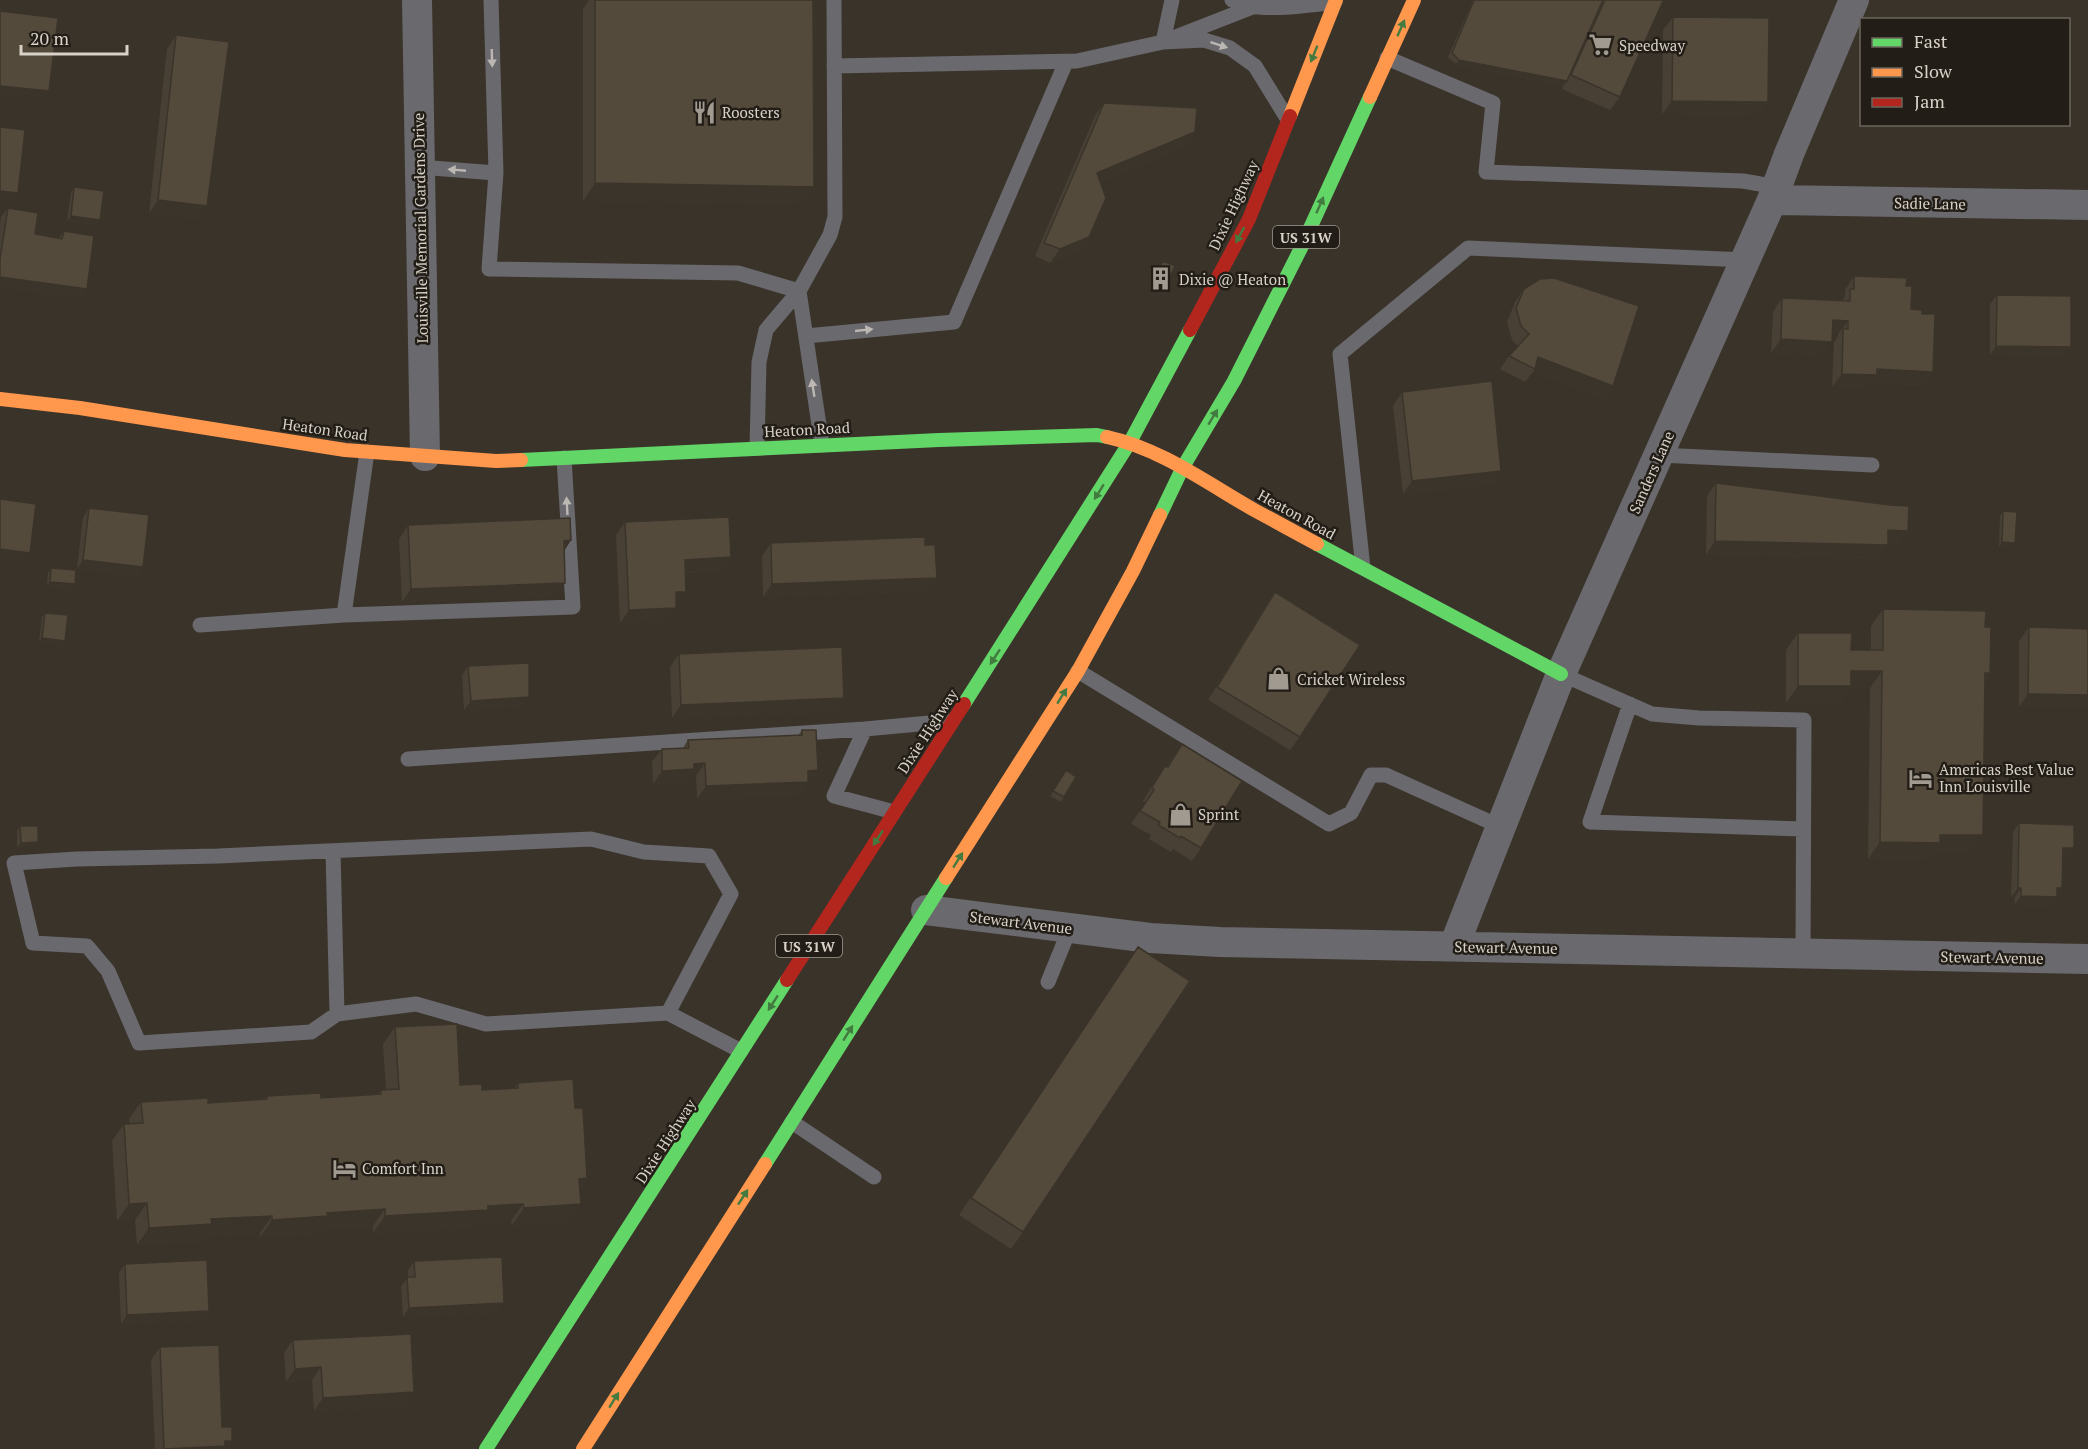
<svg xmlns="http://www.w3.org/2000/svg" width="2088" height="1449" viewBox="0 0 2088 1449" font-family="'PT Serif',serif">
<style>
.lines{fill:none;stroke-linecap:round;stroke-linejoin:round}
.lane{stroke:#6a696e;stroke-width:15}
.street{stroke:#6a696e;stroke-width:30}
.fast{stroke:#63d668;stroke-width:14}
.slow{stroke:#ff974d;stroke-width:14}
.jam{stroke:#b3261e;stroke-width:14}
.wall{fill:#484034}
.shaded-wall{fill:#3b342a}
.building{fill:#544a3c;stroke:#3b342a;stroke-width:1.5}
.oneway{fill:#427a3f}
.oneway2{fill:#bcb7b2}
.labels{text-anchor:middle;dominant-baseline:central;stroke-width:5;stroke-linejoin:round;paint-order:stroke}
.shield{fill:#221d16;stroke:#a19b93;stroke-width:1.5}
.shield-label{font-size:14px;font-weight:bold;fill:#d8d1c8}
.poi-label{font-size:15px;fill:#d8d1c8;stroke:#221d16;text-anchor:start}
.street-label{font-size:15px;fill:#d8d1c8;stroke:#221d16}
</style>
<rect width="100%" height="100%" fill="#3a332a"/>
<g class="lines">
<path class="lane" d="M491,0l5,173 -7,96 249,4 61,18 31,-56 5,-18 -1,-217
M1172,0l-9,42 41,-2 26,8 25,18 32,52
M1232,0c22,14 77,5 103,2
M1387,58l106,45 -7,69 257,9 34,6
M834,66l243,-5 86,-19 92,-36
M419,167l77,6
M806,336l148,-14 112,-260
M757,448l2,-86 7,-32 33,-39 23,154
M367,452l-23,163 229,-8 -9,-149
M1659,455l213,10
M1363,568l-23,-214 128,-106 278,12
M200,625l144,-10
M1078,671l251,153 22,-11 20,-38h15l115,52
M1561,674l91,40 47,4 105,2 -1,234
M1630,704l-40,118 213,7
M408,759l457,-30
M894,812l-60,-16 31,-67 86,-8
M333,851l4,163
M1048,982l22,-54
M668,1013l63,-119 -22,-38 -65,-4 -53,-13 -373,17 -141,3 -63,4 19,80 54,3 21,25 31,72 172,-11 26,-18 79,-10 70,20 182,-11 73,38
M792,1122l82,55"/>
<path class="street" d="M417,0l8,456
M1772,200l316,5
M926,910l224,28 70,4 868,17
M1454,946l107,-272 211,-474 17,-46 65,-154"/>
<path class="fast" d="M521,460l418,-20 158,-5 10,2
M1160,515l23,-48 51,-86 67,-133 69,-151
M1317,544l244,130
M964,704l166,-262 60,-112
M765,1164l181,-286
M486,1449l301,-469"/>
<path class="slow" d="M1370,97l44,-97
M1290,116l46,-116
M0,399l80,9 265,42 151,11 25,-1
M1107,437c55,12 101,47 149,74 20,11 41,22 61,33
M946,878l132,-207 55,-100 27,-56
M583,1449l182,-285"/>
<path class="jam" d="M1190,330l59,-111 41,-103
M787,980l177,-276"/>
</g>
<path class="wall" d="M589,0h224l1,187 -12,17 -219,-3v-192z
M1473,0h188l-41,97 -10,13 -48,-21 1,-3 -107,-22 -8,-7z
M1673,17l86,98 -97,-1 1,-84z
M176,35l22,184 -49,-6 18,-164z
M1104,103l91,29 -9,14 -86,36 -11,55 -9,14 -30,12 -15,-7 60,-140z
M74,187l23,38 -30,-4 4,-29z
M8,208l27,26 24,4 5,-7 23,58 -7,9 -80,-11v-61l1,-9z
M1163,261l1,27 -3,4 -11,-5 10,-22z
M1854,276l52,10 5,23 11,5 11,58 -9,13 -52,-2 -4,5 -36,-1 2,-45 4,-6v-2l-6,-1 -10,22 -51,-2 2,-41 9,-14 60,2 3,-3v-7z
M1524,289l89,97 -9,13 -71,-27 -8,10 -25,-13 9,-13 9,-10 -6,-6 -5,-18 8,-20z
M1997,295l74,52 -6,9 -75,-1v-51z
M1402,392l99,79 -9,13 -89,10 -10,-88z
M1716,483l183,61h-11l-10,14 -172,-3 1,-59z
M89,508l54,59 -6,9 -60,-7 6,-52z
M2003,511l9,36h-13l1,-31z
M625,522l106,35 -9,14 -36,2v19l-10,13 -9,16 -47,2 -4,-88z
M408,525l163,15 -7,11 -8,45 -154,6 -3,-63z
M771,543l154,2 12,33 -10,13 -164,6 -1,-41z
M51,568l24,16 -4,5 -24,-3 1,-13z
M1275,592l25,145 -10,13 -82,-50 58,-95z
M1883,609l102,18 5,46 -5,8 -14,172 -38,-1 -5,8 -60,-1 2,-171h-20l-11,16 -53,-1v-53l12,-17 53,17h20v-24z
M45,613l20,28 -3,4 -23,-3 3,-25z
M2029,627l59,2 -69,78v-66z
M679,654l165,44 -9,13 -163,7 -2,-51z
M468,666l55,40 -59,4 -2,-35z
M802,730l16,40 -19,25 -102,4 -1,-23 -7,1 -4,6 -32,1 -1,-22 10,-13 21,-1 5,-8 110,-4z
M1182,744l19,104 -9,13 -19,-12 -2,3 -22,-13 2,-4 -20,-11 14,-21 -2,-2 13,-22 9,-13h2z
M1066,770l-2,27 -3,5 -11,-6z
M2019,823l55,25 -6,9h-5l-1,31 -11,18 -37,-1 1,-8h-4l2,-65z
M20,826l18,16 -3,5h-18v-16z
M1138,947l-115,285 -12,17 -52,-34z
M395,1027l65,58 22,5 33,-2 3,-5 57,25 12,70 -7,11 -11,32 -57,4 -1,-4 -32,1 -3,5 -103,6v-7l-55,4 -2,4 -56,3v-4l-57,3 -3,5 -63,4 -2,-25 -18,1 -5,-80 12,-17h6l-1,-5 12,-17 67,1 56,-4 3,-3 54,2 57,-4 3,-4h5l-3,-46z
M414,1261l84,51 -95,5 -2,-31 7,-9v-7z
M125,1264l84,47 -6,9 -82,4 -2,-51z
M293,1340l112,66 -91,5 -2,-31 -26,2 -2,-29z
M160,1347l72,94 -5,8h-72l-4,-89z"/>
<path class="shaded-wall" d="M1459,60l108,21 -4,5 -107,-22z
M0,86l49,5 -6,9 -43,-5z
M1672,101l96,1 -9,13 -97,-1z
M1195,132l-9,14 -98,41 9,-14z
M595,183l219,4 -12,17 -219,-3z
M0,191l18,2 -7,9 -11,-2z
M158,200l49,6 -9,13 -49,-6z
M71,216l29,4 -3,5 -30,-4z
M1089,237l-9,14 -30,12 10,-14z
M0,277l87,12 -7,9 -80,-11z
M1833,320l15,1 -10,13 -15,-1z
M1781,339l51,3 -10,13 -51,-2z
M1996,346l75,1 -6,9 -75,-1z
M1538,357l75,29 -9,13 -71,-27 2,-3z
M1877,369l56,3 -9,13 -52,-2 -4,5 -36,-1 10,-13z
M1501,471l-9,13 -89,10 9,-13z
M1888,530l20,1 -9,13h-20z
M571,540l-9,14 2,-13z
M1715,541l173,4 -10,13 -172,-3z
M2002,542l13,1 -3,4h-13z
M0,549l30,4 -7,9 -23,-3z
M731,557l-9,14 -46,2 9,-13z
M83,560l60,7 -6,9 -60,-7z
M937,578l-10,13 -164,6 9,-13z
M50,582l25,2 -4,5 -24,-3z
M565,583l-9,13 -154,6 9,-13z
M676,592h10l-9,13 -11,1z
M676,608l-9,13 -47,2 9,-13z
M42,638l23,3 -3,4 -23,-3z
M1851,671h31l-12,17h-20l-11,16 -53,-1 12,-17z
M1985,673h5l-12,17z
M2028,694l60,1v13l-69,-1z
M529,697l-6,9 -59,4 7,-9z
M844,698l-9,13 -163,7 9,-13z
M705,763l-9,13 -7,1 -4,6 -32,1 9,-13 32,-7z
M818,770l-19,25 -102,4 9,-13 102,-15z
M1940,835h43l-12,18 -38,-1 -5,8 -60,-1 12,-17z
M38,842l-3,5h-18l4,-4z
M2063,848h11l-6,9h-11z
M2018,888h3l-6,9h-4z
M2057,888h5l-11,18 -37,-1 7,-9z
M587,1178l-12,18 4,-17z
M147,1203l-12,17 -18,1 12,-17z
M523,1204l-12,17 -32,1 -3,5 -103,6 12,-17 103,-10z
M581,1204l-12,17 -57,4 12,-17z
M385,1209l-12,17 -55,4 -2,4 -56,3 12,-17 55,-7z
M272,1216l-12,17 -57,3 -3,5 -63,4 12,-17 62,-9z
M504,1303l-6,9 -95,5 6,-9z
M209,1311l-6,9 -82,4 6,-9z
M321,1367l-9,13 -26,2 9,-13z
M414,1392l-9,14 -91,5 9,-13z
M225,1441h7l-5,8h-63z"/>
<path class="building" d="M595,0h218l1,187 -219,-4z
M1474,0h129l-36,81 -108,-21 -7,-7z
M1605,0h56l2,1 -43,96 -49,-22z
M0,11l58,7 -9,73 -49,-5z
M1673,17l96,1 -1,84 -96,-1z
M176,35l53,7 -22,164 -49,-6z
M1104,103l93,5 -2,24 -98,41 9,25 -17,39 -29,12 -16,-6z
M0,127l25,3 -7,63 -18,-2z
M74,187l30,4 -4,29 -29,-4z
M8,208l30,5 -3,21 27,5 2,-8 30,5 -7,53 -87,-12v-18z
M1163,261l12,5 -11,22 -11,-5z
M1854,276l53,2 -1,8h6l-1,23 11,1v4h13l-2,58 -56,-3v6l-35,-1 1,-45h5v-8l-15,-1 -1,22 -51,-3 1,-41 68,3v-12h4z
M1554,278l85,28 -26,80 -75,-29 -3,12 -26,-13 20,-22 -8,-8 -5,-18 8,-19 16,-10z
M1997,295l74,1v51l-75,-1z
M1492,381l9,90 -89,10 -10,-89z
M1716,483l174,22 19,1 -1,25 -20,-1v15l-173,-4z
M0,499l36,5 -6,49 -30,-4z
M89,508l60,7 -6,52 -60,-7z
M2003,511l14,1 -2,31 -13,-1z
M729,517l2,40 -46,3 1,32h-10v16l-47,2 -4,-88z
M570,518l1,22 -7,1 1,42 -154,6 -3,-64z
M925,537v8h10l2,33 -165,6 -1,-41z
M51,568l25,2 -1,14 -25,-2z
M1275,592l85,53 -60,92 -83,-50z
M1883,609l103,2 -1,16h6l-1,46h-5l-2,162h-43v8l-60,-1 2,-171h-31v15h-53v-53h54l-1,17h32z
M45,613l23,2 -3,26 -23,-3z
M2029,627l59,2v66l-60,-1z
M842,647l2,51 -163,7 -2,-51z
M529,663v34l-58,4 -3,-35z
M802,730h14l2,40 -10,1v11l-102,4 -1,-23 -11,1v5l-32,2v-22l27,-1 -1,-8 114,-5z
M1182,744l60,37 -41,67 -20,-12 -1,2 -22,-13 2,-3 -20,-11 14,-21 -2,-3 13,-21 3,1z
M1066,770l10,7 -12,20 -11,-6z
M2019,823l55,2v23h-11l-1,40h-5v9l-36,-1v-8h-3z
M20,826h18v16l-17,1z
M1138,947l52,34 -167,251 -52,-34z
M457,1024l3,61 22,-1v6l36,-2v-5l55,-4 2,29h8l4,70 -8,1 2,25 -57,4 -1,-4 -35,2v4l-103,6v-7l-58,4 1,3 -56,4v-4l-61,3 1,5 -63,4 -2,-25 -18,1 -5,-80 19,-1 -2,-21 67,-4v5l59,-4v-3l54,-3v5l60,-4v-4l18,-1 -4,-62z
M502,1257l2,46 -95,5 -2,-31h8l-1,-16z
M207,1260l2,51 -82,4 -2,-51z
M411,1334l3,58 -91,6 -2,-31 -26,2 -2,-29z
M219,1345l3,82h10v14h-7v5l-61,3 -4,-102z"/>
<defs><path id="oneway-solid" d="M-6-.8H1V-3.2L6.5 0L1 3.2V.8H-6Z" transform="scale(1.5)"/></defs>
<g class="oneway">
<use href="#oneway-solid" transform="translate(1401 28) rotate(-66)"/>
<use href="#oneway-solid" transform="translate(1314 54) rotate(112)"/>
<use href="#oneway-solid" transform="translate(1320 205) rotate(-66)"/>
<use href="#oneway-solid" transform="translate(1240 235) rotate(118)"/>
<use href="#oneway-solid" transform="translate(1213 417) rotate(-59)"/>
<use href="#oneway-solid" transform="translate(1099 492) rotate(122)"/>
<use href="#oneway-solid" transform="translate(995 657) rotate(123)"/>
<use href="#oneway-solid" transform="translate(1062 696) rotate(-58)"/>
<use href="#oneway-solid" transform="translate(878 838) rotate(123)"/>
<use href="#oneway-solid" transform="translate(958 860) rotate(-58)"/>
<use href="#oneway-solid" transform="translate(773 1003) rotate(123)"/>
<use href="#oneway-solid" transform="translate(848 1033) rotate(-58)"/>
<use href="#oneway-solid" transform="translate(743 1197) rotate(-57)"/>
<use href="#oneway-solid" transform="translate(614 1400) rotate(-58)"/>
</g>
<g class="oneway2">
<use href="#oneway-solid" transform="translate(1219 45) rotate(18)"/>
<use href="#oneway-solid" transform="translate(492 58) rotate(88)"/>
<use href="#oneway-solid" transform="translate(457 170) rotate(-175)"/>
<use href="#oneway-solid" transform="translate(864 330) rotate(-6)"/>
<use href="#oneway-solid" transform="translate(813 388) rotate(-99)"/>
<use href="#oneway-solid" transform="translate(567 506) rotate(-93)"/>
</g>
<defs>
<symbol id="supermarket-bare" viewBox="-9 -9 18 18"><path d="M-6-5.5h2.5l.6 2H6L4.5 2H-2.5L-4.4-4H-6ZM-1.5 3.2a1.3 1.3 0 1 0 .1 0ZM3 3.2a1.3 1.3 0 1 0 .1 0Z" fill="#a19a91" stroke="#221d16" stroke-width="2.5" paint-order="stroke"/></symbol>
<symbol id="restaurant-bare" viewBox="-9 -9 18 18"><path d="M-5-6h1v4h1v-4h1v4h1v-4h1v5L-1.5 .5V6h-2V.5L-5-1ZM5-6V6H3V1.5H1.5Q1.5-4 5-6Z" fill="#a19a91" stroke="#221d16" stroke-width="2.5" paint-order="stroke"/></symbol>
<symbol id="building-bare" viewBox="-9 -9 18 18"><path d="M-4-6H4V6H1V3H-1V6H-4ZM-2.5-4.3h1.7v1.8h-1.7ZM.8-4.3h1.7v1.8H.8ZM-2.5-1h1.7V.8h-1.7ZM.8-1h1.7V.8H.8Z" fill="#a19a91" stroke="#221d16" stroke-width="2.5" paint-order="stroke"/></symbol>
<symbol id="shop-bare" viewBox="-9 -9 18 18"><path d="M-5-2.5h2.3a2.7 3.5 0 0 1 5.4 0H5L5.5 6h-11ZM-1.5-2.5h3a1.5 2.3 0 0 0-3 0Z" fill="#a19a91" stroke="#221d16" stroke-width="2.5" paint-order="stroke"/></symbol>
<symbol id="hotel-bare" viewBox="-9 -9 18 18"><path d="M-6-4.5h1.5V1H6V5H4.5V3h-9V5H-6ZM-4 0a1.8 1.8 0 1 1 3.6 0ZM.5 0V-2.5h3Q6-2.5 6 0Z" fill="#a19a91" stroke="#221d16" stroke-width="2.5" paint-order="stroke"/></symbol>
</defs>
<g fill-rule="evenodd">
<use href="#supermarket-bare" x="1584" y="28" width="33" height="33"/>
<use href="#restaurant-bare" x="688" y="96" width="33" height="33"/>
<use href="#building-bare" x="1144" y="262" width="33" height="33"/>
<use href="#shop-bare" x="1262" y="662" width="33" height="33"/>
<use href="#hotel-bare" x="1904" y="762" width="33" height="33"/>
<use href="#shop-bare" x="1164" y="798" width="33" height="33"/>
<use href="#hotel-bare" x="328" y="1152" width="33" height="33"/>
</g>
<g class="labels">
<g class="shield">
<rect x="1273" y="226" width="66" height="22" rx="4.5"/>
<rect x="776" y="935" width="66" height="22" rx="4.5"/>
</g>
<g class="shield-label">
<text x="1306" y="237">US 31W</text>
<text x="809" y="946">US 31W</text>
</g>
<g class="poi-label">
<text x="1619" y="45">Speedway</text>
<text x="722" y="112">Roosters</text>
<text x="1179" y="279">Dixie @ Heaton</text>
<text x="1297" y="679">Cricket Wireless</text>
<text x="1939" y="769">Americas Best Value<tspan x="1939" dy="17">Inn Louisville</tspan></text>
<text x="1198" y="814">Sprint</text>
<text x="362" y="1168">Comfort Inn</text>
</g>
<g class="street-label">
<text transform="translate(1930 203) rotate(1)">Sadie Lane</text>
<text transform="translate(1233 205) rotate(-65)">Dixie Highway</text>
<text transform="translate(420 228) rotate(-91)">Louisville Memorial Gardens Drive</text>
<text transform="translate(325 429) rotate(8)">Heaton Road</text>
<text transform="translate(807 429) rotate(-3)">Heaton Road</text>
<text transform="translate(1651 472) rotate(-66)">Sanders Lane</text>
<text transform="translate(1297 514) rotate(29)">Heaton Road</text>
<text transform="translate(927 731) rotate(-57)">Dixie Highway</text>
<text transform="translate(1021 922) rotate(7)">Stewart Avenue</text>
<text transform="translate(1506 947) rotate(1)">Stewart Avenue</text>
<text transform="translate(1992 957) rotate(1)">Stewart Avenue</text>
<text transform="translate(665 1141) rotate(-57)">Dixie Highway</text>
</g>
</g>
<rect x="1860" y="18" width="210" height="108" fill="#221d16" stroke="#6b655d" stroke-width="1.5"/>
<rect x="1872" y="38" width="30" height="9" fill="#63d668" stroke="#6b655d" stroke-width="1.5"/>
<text x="1914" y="48" font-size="18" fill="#d8d1c8">Fast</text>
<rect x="1872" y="68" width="30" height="9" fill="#ff974d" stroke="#6b655d" stroke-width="1.5"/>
<text x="1914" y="78" font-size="18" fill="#d8d1c8">Slow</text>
<rect x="1872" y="98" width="30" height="9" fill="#b3261e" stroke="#6b655d" stroke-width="1.5"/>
<text x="1914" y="108" font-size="18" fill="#d8d1c8">Jam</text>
<path d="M21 45v9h106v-9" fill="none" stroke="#d8d1c8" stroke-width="3"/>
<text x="30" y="45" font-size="18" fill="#d8d1c8" stroke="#221d16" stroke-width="4.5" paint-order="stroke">20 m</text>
</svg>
